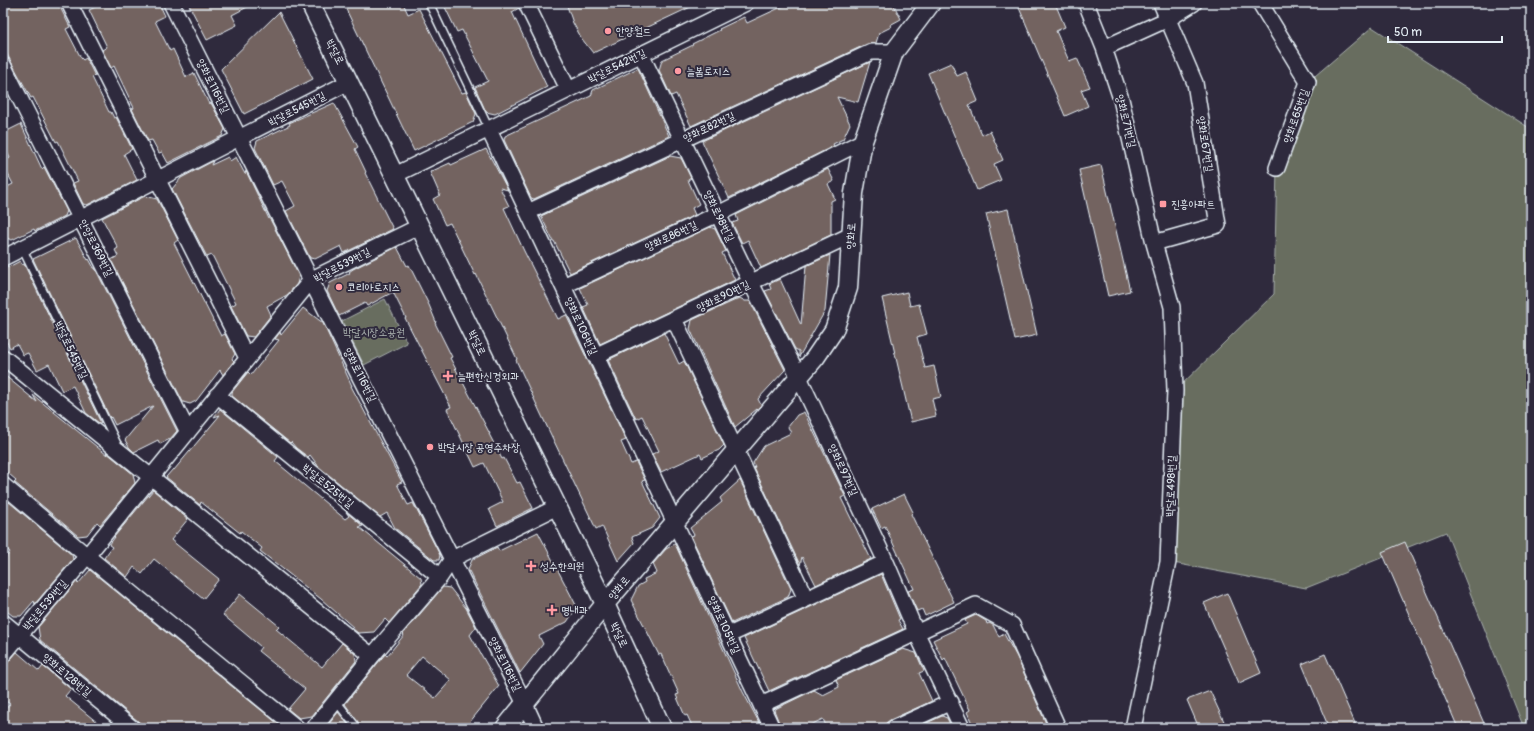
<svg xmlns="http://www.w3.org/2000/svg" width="1534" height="731" viewBox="0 0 1534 731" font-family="Pangolin,'Poor Story',sans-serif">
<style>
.green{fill:#676d5f;stroke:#a8afac}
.building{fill:#736360;stroke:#e8f1f8;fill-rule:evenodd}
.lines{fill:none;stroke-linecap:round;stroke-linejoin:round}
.service-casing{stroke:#e8f1f8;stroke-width:10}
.minor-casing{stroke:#e8f1f8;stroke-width:18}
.tertiary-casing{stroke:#e8f1f8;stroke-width:21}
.service{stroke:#2f2a3d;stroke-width:7}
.minor{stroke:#2f2a3d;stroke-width:15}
.tertiary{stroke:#2f2a3d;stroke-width:18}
.poi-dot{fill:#ff9aa2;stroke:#2f2a3d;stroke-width:1.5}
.labels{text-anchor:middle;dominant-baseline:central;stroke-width:4;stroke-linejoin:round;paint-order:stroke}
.poi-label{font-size:11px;fill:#e8f1f8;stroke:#2f2a3d;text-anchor:start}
.street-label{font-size:11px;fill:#e8f1f8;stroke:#2f2a3d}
.park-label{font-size:11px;fill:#aeb6b3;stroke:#2f2a3d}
</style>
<rect width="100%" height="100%" fill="#2f2a3d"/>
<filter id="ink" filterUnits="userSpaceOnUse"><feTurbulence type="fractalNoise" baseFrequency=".025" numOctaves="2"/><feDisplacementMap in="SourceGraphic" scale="8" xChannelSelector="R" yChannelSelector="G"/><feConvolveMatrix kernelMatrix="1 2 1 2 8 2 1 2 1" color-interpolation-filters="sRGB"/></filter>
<g filter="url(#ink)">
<path class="green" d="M1372,27l159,102v599h-7l-78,-196 -140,56 -138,-26 7,-171 99,-97 3,-126 31,-86z
M385,299l22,44 -43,22 -22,-44z"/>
<path class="building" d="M3,3h55l12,24 -4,2 15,29 2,2 3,-2 9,18 -3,1 17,35h2l3,6 2,-1 16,32 -8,5 13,26 -50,25 -4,-1 -10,-21 5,-2 -20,-40 -2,1 -23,-45 -2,1 -28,-51z
M104,3h55l6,13 -10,5 15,30 3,-2 13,28 8,-4 15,31 2,-1 14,26 -3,7 -54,27 -6,-11 -3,1 -7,-13 -4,1 -16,-32 2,-1 -20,-42 -3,2 -9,-18 5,-3 -18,-37z
M188,3h67l-23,12 5,10 -30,15z
M343,3h60l5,11 11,-5 43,84 4,-1 10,22 -3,8 -59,29z
M443,3h74l2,5 -7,4 35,75 -52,27 -9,-2 -11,-25 13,-6 -26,-51 -5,2z
M566,3h133l-106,50 -11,-14 -9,-16z
M790,3h62l2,5 13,-5h26l8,16 -11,6 1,2 -12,6 -3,10 -9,1 -176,82 -15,-32 -5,2 -12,-26 3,-10 31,-15 -1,-1 28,-14 -1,-1 25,-12 3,6z
M1017,3h38l10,24 -9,4 13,30 8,-3 13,29 -9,3 7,16 -23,10z
M279,12l34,67 -69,35 -23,-45z
M870,62l-12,40 -21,-5 13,27 -7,15 -10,5 1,2 -105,52 -27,-57z
M951,63l6,13 9,-4 12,29 -9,4 13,30 8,-4 13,29 -9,4 7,16 -24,10 -49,-117z
M638,68l31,68 -135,63 -3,-1 -27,-58 1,-4 86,-40 2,-6z
M334,103l24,44 -3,2 11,23 -1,1 28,56 -49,24 -3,-7 -26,13 -5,-1 -24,-47 9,-5 -13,-25 -9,4 -18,-37 2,-7 33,-16 -1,-2z
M21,124l21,45 2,-2 23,44 -2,5 -30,15 -1,-2 -22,11 -9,-3v-48l10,-5 -10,-19v-3l7,-4 -7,-14v-11z
M486,149l22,41 -8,-2 9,18 -5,2 20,43 34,68 8,-4 60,125 -5,2 10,22 5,-2 9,18 -3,1 18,37 -8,10 -20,9 2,6 -16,18 -16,-35 -6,3 -55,-115 -25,-54 1,-1 -41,-85 -1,1 -25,-52 -5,2 -12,-26 7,-4 -10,-23 20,-9 1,2z
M670,156l11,2 10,20 -3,2 11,24 -7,4 3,7 -125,58 -16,-32h-1l-12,-25z
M228,157l2,4 6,-4 9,17 1,-3 23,48h1l29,57 -2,8 -10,11 -20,11 4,9 -17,22 -8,-1 -15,-30 5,-3 -24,-48 -5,2 -35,-68 9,-11 32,-17 -2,4z
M1101,165l29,126 -22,5 -29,-126z
M828,169l6,12 -6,3 7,15 -4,2v34l-70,33 -13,-28 -6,3 -10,-20 6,-2 -2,-6z
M145,196l12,3 21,41 -4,3 47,93 4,-2 10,20 -3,5 2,2 -11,14 -3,-5 -24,31 -6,3 -7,-2 -72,-142 7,-4 -3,-6 3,-2 -16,-30z
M1008,209l29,126 -22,5 -29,-126z
M710,227l5,2 11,22 -4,2 13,27 -135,64 -17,-37 5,-2 -8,-17z
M76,238l12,22 1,-1 5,9h1l82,163 -7,8 -10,5 -2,-4 -24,12 -5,-5 -4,-7 28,-34 -38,19 -4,-8 -1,1 -77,-159z
M397,247l10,19 2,-1 20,40 7,17 -1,1 17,34 -2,1 40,76h-1l13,25 2,-1 13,25 3,-1 13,26 -36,18 -8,-17 14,-7 -19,-39 -9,4 -28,-58 4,-2 -46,-89h1l-13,-26 -26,14 -2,-3 -26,13 -12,-25 3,-8 20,-10 -1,-1 4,-3z
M830,255l-5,56 -26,46v-6l-4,-2 -30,-58 6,-2 -2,-5 11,-5 21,46 5,-59z
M20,261l2,4 2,-1 77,159h-2l-13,-10 -13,-27 -11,5 -13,-27 -12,6 -9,-17 -5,2 -6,-11 -7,4 -7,-13v-65z
M907,292l3,14 9,-2 8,30 -10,3 8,31 9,-2 7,31 -9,2 4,17 -25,6 -29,-124z
M740,298l5,3h5l35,69 -27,29 3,6 -4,4 -22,18 -45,-98 2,-9z
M303,308l20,15 29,63h-1l51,96 -5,2 11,21 5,-2 27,52 -1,5h-5l-39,-32 -8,-15 -7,4 -61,-50 -9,-12 -2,2 -12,-9 -5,-6 -1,1 -58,-47v-4l16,-20 3,3 28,-35 -4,-1 5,-7 1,3z
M664,333l15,31 5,-3 40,84 -5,5 -17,8 -2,-4 -39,18 -9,-18 7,-3 -17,-35 -6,3 -28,-59z
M3,374l34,28 -4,-7 74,60 -1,-3 27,22 2,9 -35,42 -3,-3 -10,13 -9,1 -64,-54 2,-2 -13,-11z
M220,409l58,48 -3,4 70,58 4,-3 -3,-4 17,14 -4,1 62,51 1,6 -33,39 -4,-4 -11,13 -16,1 -5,-4 1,-1 -33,-29 -61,-48 2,-3 -21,-17 -1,2 -39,-31 -1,3 -34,-28 7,-8 1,1 46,-55 -6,2z
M804,412l41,84 -4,2 30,61 -55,26 -14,-28 -2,8 -46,-97 1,-1 -2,-4 11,-17 27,-13 -3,-6 9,-12z
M740,480l51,109 -3,8 -56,26 -41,-87 3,-1 -4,-7 32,-26 -2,-4z
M153,490l35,29 -17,21 48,39 -16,20 -49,-40 -12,15 -8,-7 -7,10 -23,-19 8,-11 -3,-2 6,-8h-1z
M904,494l9,18 -2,2 43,88 -29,14 -3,-7 -5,2 -9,-20 6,-2 -29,-63 -4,2 -9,-19z
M9,502l63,53 1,4 -38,45 -1,-3 -13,15h-8l-10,-8v-47l7,-9 -7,-6v-36z
M538,532l39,75 -10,15 -28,14 4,8 -23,29 -52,-104 4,-9 25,-13 2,4z
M1405,542l81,186h-28l-76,-176z
M675,544l68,148 19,36h-69l-6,-13 -2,1 -9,-21 3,-1 -18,-40 -2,1 -28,-55 7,-14 7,-4 -1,-3 13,-6 -4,-9 13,-15z
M90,570l193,158h-137l-7,-6 -99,-82 -2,-13 39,-46 1,3z
M881,574l19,45 -2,1 5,9 -134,62 -25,-53z
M443,587l7,1 16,20 10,19 -6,8 29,51 -34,42h-103l-17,-24 40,-50 2,2 17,-21 -1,-1zM422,656l29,24 -16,18 -29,-23z
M1227,593l34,80 -22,10 -35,-80z
M240,594l39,32 -3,3 46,38 20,-24 13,11 1,7 -44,55 -13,2 -11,-9 17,-20 -47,-38 3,-4 -38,-32z
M976,615l10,6 1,3 2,-1 4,2 6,12 5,-3 13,23 31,71h-74l-7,-16 3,-2 -25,-52 -2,2 -10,-20 34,-16 -2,-4z
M903,649l13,4 8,18 -5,2 13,28 -42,19 -4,3 -1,5h-58l-4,-9 -19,9h-23l-7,-18 3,-2 37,-18 9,5 16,-8 -3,-7z
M17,652l22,19 4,-5 28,23 -6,7 39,32h-101v-16l7,-8 -7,-5v-31z
M1325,654l32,74h-28l-27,-64z
M1210,691l17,37h-28l-12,-28z
M338,712l13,16h-25z
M942,716l5,2 5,10h-36z"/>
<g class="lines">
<defs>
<path id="service" d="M429,3l60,126
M22,248l96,198
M336,701l21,27"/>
<path id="minor" d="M69,3l178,355
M171,3l354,701 11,24
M526,3l42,86
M1086,3l18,45 17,51 33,144 18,64 3,84 -7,171 -35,166
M1260,3l48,79 -31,86
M1104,48l64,-29 26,-16
M641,54l110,229 48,94 87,185 30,70 46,96
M3,65l185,367
M489,130l283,598
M395,175l351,-172
M528,212l343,-160h23
M1154,243l64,-18 -23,-142 -34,-80
M3,258l346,-176
M563,286l155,-72 145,-73
M674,319l132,280
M595,356l256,-121
M3,357l369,299
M217,395l223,182
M3,485l84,71 210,172
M3,622l129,106
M729,635l157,-73
M3,655l84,-99 225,-277 108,-53
M761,705l215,-100 36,20 46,103
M314,728l58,-72 68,-79 12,-18 105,-52
M894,728l57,-26"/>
<path id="tertiary" d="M310,3l295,601 57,124
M505,728l100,-124 210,-246 19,-28 14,-42 6,-95 9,-52 31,-89 37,-49"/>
</defs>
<use href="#service" class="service-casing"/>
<use href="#minor" class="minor-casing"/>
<use href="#tertiary" class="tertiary-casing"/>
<use href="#service" class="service"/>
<use href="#minor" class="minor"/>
<use href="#tertiary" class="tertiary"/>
</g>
</g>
<g class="poi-dot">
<circle cx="608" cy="31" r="4"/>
<circle cx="678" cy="71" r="4"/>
<rect x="1159" y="200" width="8" height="8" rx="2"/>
<circle cx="339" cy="287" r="4"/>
<path d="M446 370h4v4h4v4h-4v4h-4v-4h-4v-4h4z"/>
<circle cx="430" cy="447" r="4"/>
<path d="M529 560h4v4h4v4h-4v4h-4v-4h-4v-4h4z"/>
<path d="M550 604h4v4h4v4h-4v4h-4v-4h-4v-4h4z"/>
</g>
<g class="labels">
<g class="poi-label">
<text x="616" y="31">안양월드</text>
<text x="686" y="71">늘봄로지스</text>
<text x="1171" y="204">진흥아파트</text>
<text x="347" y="287">코리아로지스</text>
<text x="457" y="376">늘편한신경외과</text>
<text x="438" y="447">박달시장 공영주차장</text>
<text x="540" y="566">성수한의원</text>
<text x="561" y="610">명내과</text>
</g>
<g class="street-label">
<text transform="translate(335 52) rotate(63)">박달로</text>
<text transform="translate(617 66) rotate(-26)">박달로542번길</text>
<text transform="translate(213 86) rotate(63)">양화로116번길</text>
<text transform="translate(297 109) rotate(-27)">박달로545번길</text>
<text transform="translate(1296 116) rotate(-71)">양화로65번길</text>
<text transform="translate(1126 121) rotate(76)">양화로71번길</text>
<text transform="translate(709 127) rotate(-25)">양화로82번길</text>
<text transform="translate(1205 144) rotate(81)">양화로67번길</text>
<text transform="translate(719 216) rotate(64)">양화로98번길</text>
<text transform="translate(671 236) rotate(-25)">양화로86번길</text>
<text transform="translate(851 236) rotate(-87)">양화로</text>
<text transform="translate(96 248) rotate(63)">안양로369번길</text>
<text transform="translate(342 265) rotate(-27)">박달로539번길</text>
<text transform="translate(723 296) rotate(-26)">양화로90번길</text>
<text transform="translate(581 326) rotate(65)">양화로106번길</text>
<text transform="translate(477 343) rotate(64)">박달로</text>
<text transform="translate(71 350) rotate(64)">박달로545번길</text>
<text transform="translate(360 375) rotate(63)">양화로116번길</text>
<text transform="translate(843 470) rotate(65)">양화로97번길</text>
<text transform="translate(328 486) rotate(39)">박달로525번길</text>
<text transform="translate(1171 486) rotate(-88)">박달로498번길</text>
<text transform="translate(619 588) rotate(-50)">양화로</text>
<text transform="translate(45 605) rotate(-50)">박달로539번길</text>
<text transform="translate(724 625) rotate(65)">양화로105번길</text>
<text transform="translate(619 635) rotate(65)">박달로</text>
<text transform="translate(505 664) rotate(63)">양화로116번길</text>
<text transform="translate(67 675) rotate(40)">양화로128번길</text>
</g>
<g class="park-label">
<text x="374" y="332">박달시장소공원</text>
</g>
</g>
<rect width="1534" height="731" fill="none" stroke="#2f2a3d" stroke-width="16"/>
<rect x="8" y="8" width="1518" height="715" fill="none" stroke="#e8f1f8" stroke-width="1.5" filter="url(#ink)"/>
<path d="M1388 36v6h114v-6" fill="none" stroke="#e8f1f8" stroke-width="2"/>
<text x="1394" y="36" font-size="12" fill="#e8f1f8" stroke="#2f2a3d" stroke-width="3" paint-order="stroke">50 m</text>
</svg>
